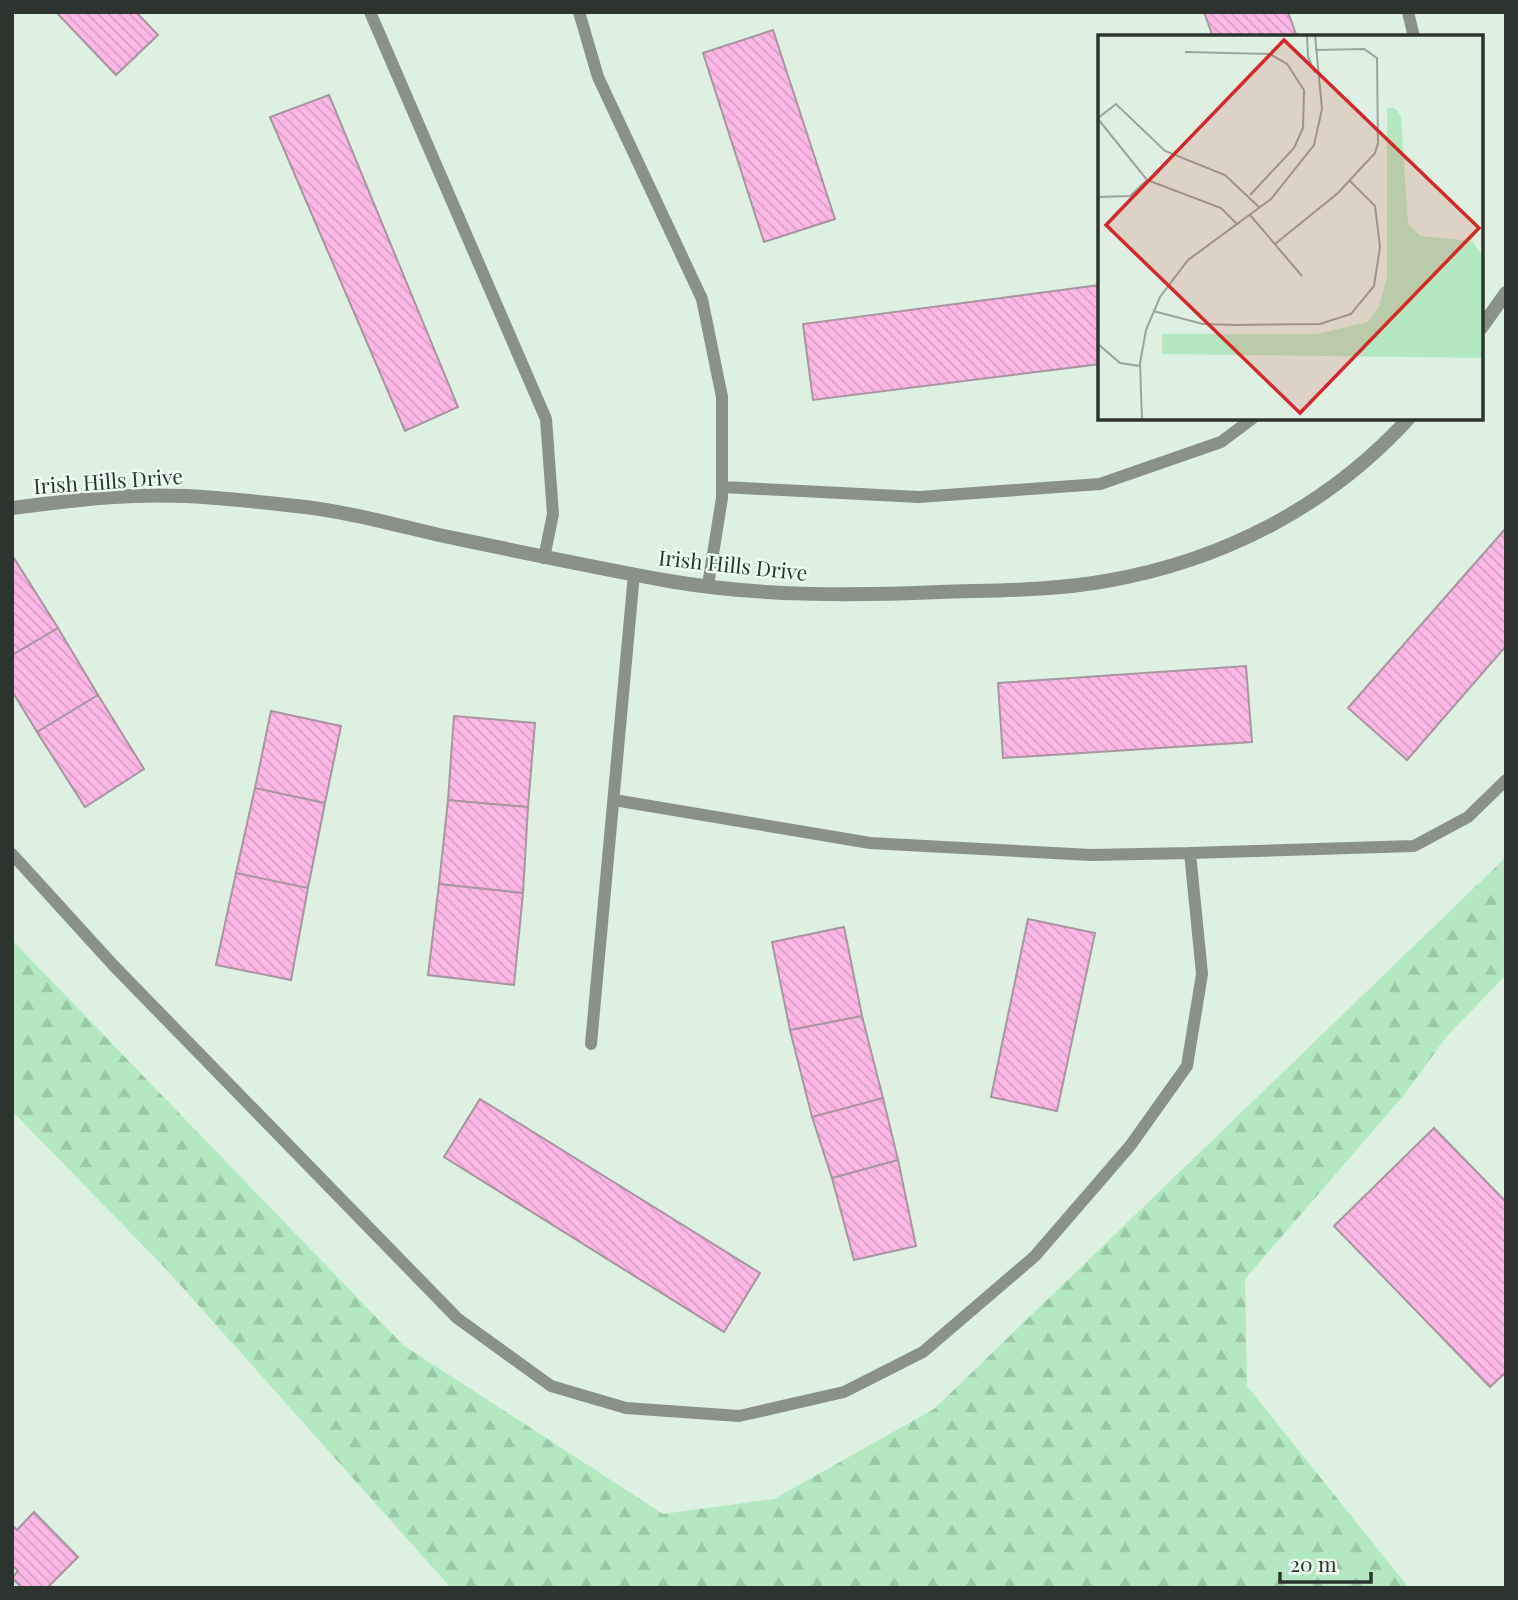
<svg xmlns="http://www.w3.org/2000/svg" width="1518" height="1600" viewBox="0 0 1518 1600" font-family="'Playfair Display',serif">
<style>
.forest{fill:url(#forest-firs)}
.building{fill:url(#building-back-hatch);stroke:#a795a0;stroke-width:2}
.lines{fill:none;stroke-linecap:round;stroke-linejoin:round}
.lane{stroke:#8a918b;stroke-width:12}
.street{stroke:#8a918b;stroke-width:14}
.labels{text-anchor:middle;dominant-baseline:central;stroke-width:5;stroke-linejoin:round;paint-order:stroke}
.street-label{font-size:21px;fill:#2d342f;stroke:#ebfeef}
.inset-road{fill:none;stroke:#97a59a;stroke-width:2}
.view{fill:#d62828;fill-opacity:0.15;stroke:#d62828;stroke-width:3.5}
.inset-edge{fill:none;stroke:#2d342f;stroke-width:3.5}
</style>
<defs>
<pattern id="forest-firs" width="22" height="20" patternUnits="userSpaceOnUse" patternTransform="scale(1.75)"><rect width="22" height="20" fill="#b4e8c2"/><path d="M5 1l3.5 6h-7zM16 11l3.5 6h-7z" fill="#9bc8a7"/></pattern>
<pattern id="building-back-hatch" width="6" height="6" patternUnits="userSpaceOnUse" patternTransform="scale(1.75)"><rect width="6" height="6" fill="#fdb7e5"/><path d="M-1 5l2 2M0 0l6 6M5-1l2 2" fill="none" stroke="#d99ec5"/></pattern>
</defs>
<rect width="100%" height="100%" fill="#def0e2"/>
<path class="forest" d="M1506,857v118l-59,61 -43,59 -159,184 2,107 162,202h-958l-285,-319 -154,-158v-171l391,405 260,169 111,-15 160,-90z"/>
<path class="building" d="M56,12h80l22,23 -42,40z
M1204,12h84l9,25h-84z
M773,30l62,189 -71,23 -61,-189z
M329,95l129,312 -53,24 -135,-314z
M1100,285v79l-287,36 -10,-76z
M1506,528v118l-99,114 -59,-52z
M12,555l46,73 -46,27z
M58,628l40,67 -61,37 -25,-41v-36z
M1246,666l6,76 -249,16 -5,-75z
M98,695l46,74 -59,38 -48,-75z
M271,711l70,15 -16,77 -70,-15z
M454,716l81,7 -7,84 -80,-7z
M255,788l70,15 -17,85 -72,-15z
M448,800l80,7 -5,86 -84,-9z
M236,873l72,15 -17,92 -75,-15z
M439,884l84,9 -9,92 -86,-10z
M1028,919l67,14 -38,178 -66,-14z
M844,927l18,89 -72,14 -18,-88z
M862,1016l21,82 -71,19 -22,-87z
M883,1098l15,62 -66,18 -20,-61z
M480,1099l280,174 -36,59 -280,-175z
M1434,1128l72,74v170l-16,15 -156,-161z
M898,1160l18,86 -62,14 -22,-82z
M34,1512l44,45 -31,31h-25l-10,-10 6,-7 -6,-6v-40l5,5z"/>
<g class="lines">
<path class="lane" d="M370,12l176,407 7,95 -9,44
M579,12l19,65 104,222 20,98v101l-14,87
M1408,12l6,25
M722,487l197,10 181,-13 121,-42 32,-24
M614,800l256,43 221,12 99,-2 224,-7 54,-29 38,-37
M12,854l102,112 343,352 94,68 75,22 113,8 105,-24 79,-40 112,-96 95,-110 57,-80 15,-92 -12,-121
M591,1044l43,-470"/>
<path class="street" d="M1481,328l25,-35
M12,508c41,-5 82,-11 124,-12 53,-2 107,4 160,10 49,5 96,18 143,29 77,16 153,32 230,46 88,15 180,15 270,11 55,-2 112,-1 167,-11 117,-20 223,-75 303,-163"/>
</g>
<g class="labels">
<g class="street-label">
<text transform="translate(108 480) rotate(-4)">Irish Hills Drive</text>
<text transform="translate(733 564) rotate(6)">Irish Hills Drive</text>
</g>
</g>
<g transform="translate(1098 35)">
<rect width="385" height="385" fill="#def0e2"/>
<path d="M289,73h8l6,8 7,108 13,12 51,5 11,16v101l-321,-4v-20h155l51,-12 11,-15 8,-30z" fill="#b4e8c2"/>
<path class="inset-road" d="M209,0l1,22 7,16M87,17l85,2 17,10 17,26 -1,38 -9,20 -44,47M0,83l18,-14 49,47 60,24 35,33M0,84l49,61 74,28 16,16M0,162l32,-1 17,-16M152,180l52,61M177,209l63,-51 37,-40 3,-10 -1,-85 -13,-9 -49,1M55,276l50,13 34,1 83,-1 31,-10 23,-28 6,-39 -5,-41 -26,-26M0,309l22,19 20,3M44,385l-2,-57 6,-33 14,-33 28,-37 83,-61 43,-54 8,-36 -7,-74"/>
<path class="view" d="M186,5l195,188 -179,185 -194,-188z"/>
<rect width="385" height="385" class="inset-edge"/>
</g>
<rect width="1518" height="1600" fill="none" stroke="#2d342f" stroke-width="28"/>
<path d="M1280 1572v10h91v-10" fill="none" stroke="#2d342f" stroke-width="3.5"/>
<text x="1290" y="1572" font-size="21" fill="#2d342f" stroke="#ebfeef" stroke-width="5" paint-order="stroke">20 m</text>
</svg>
